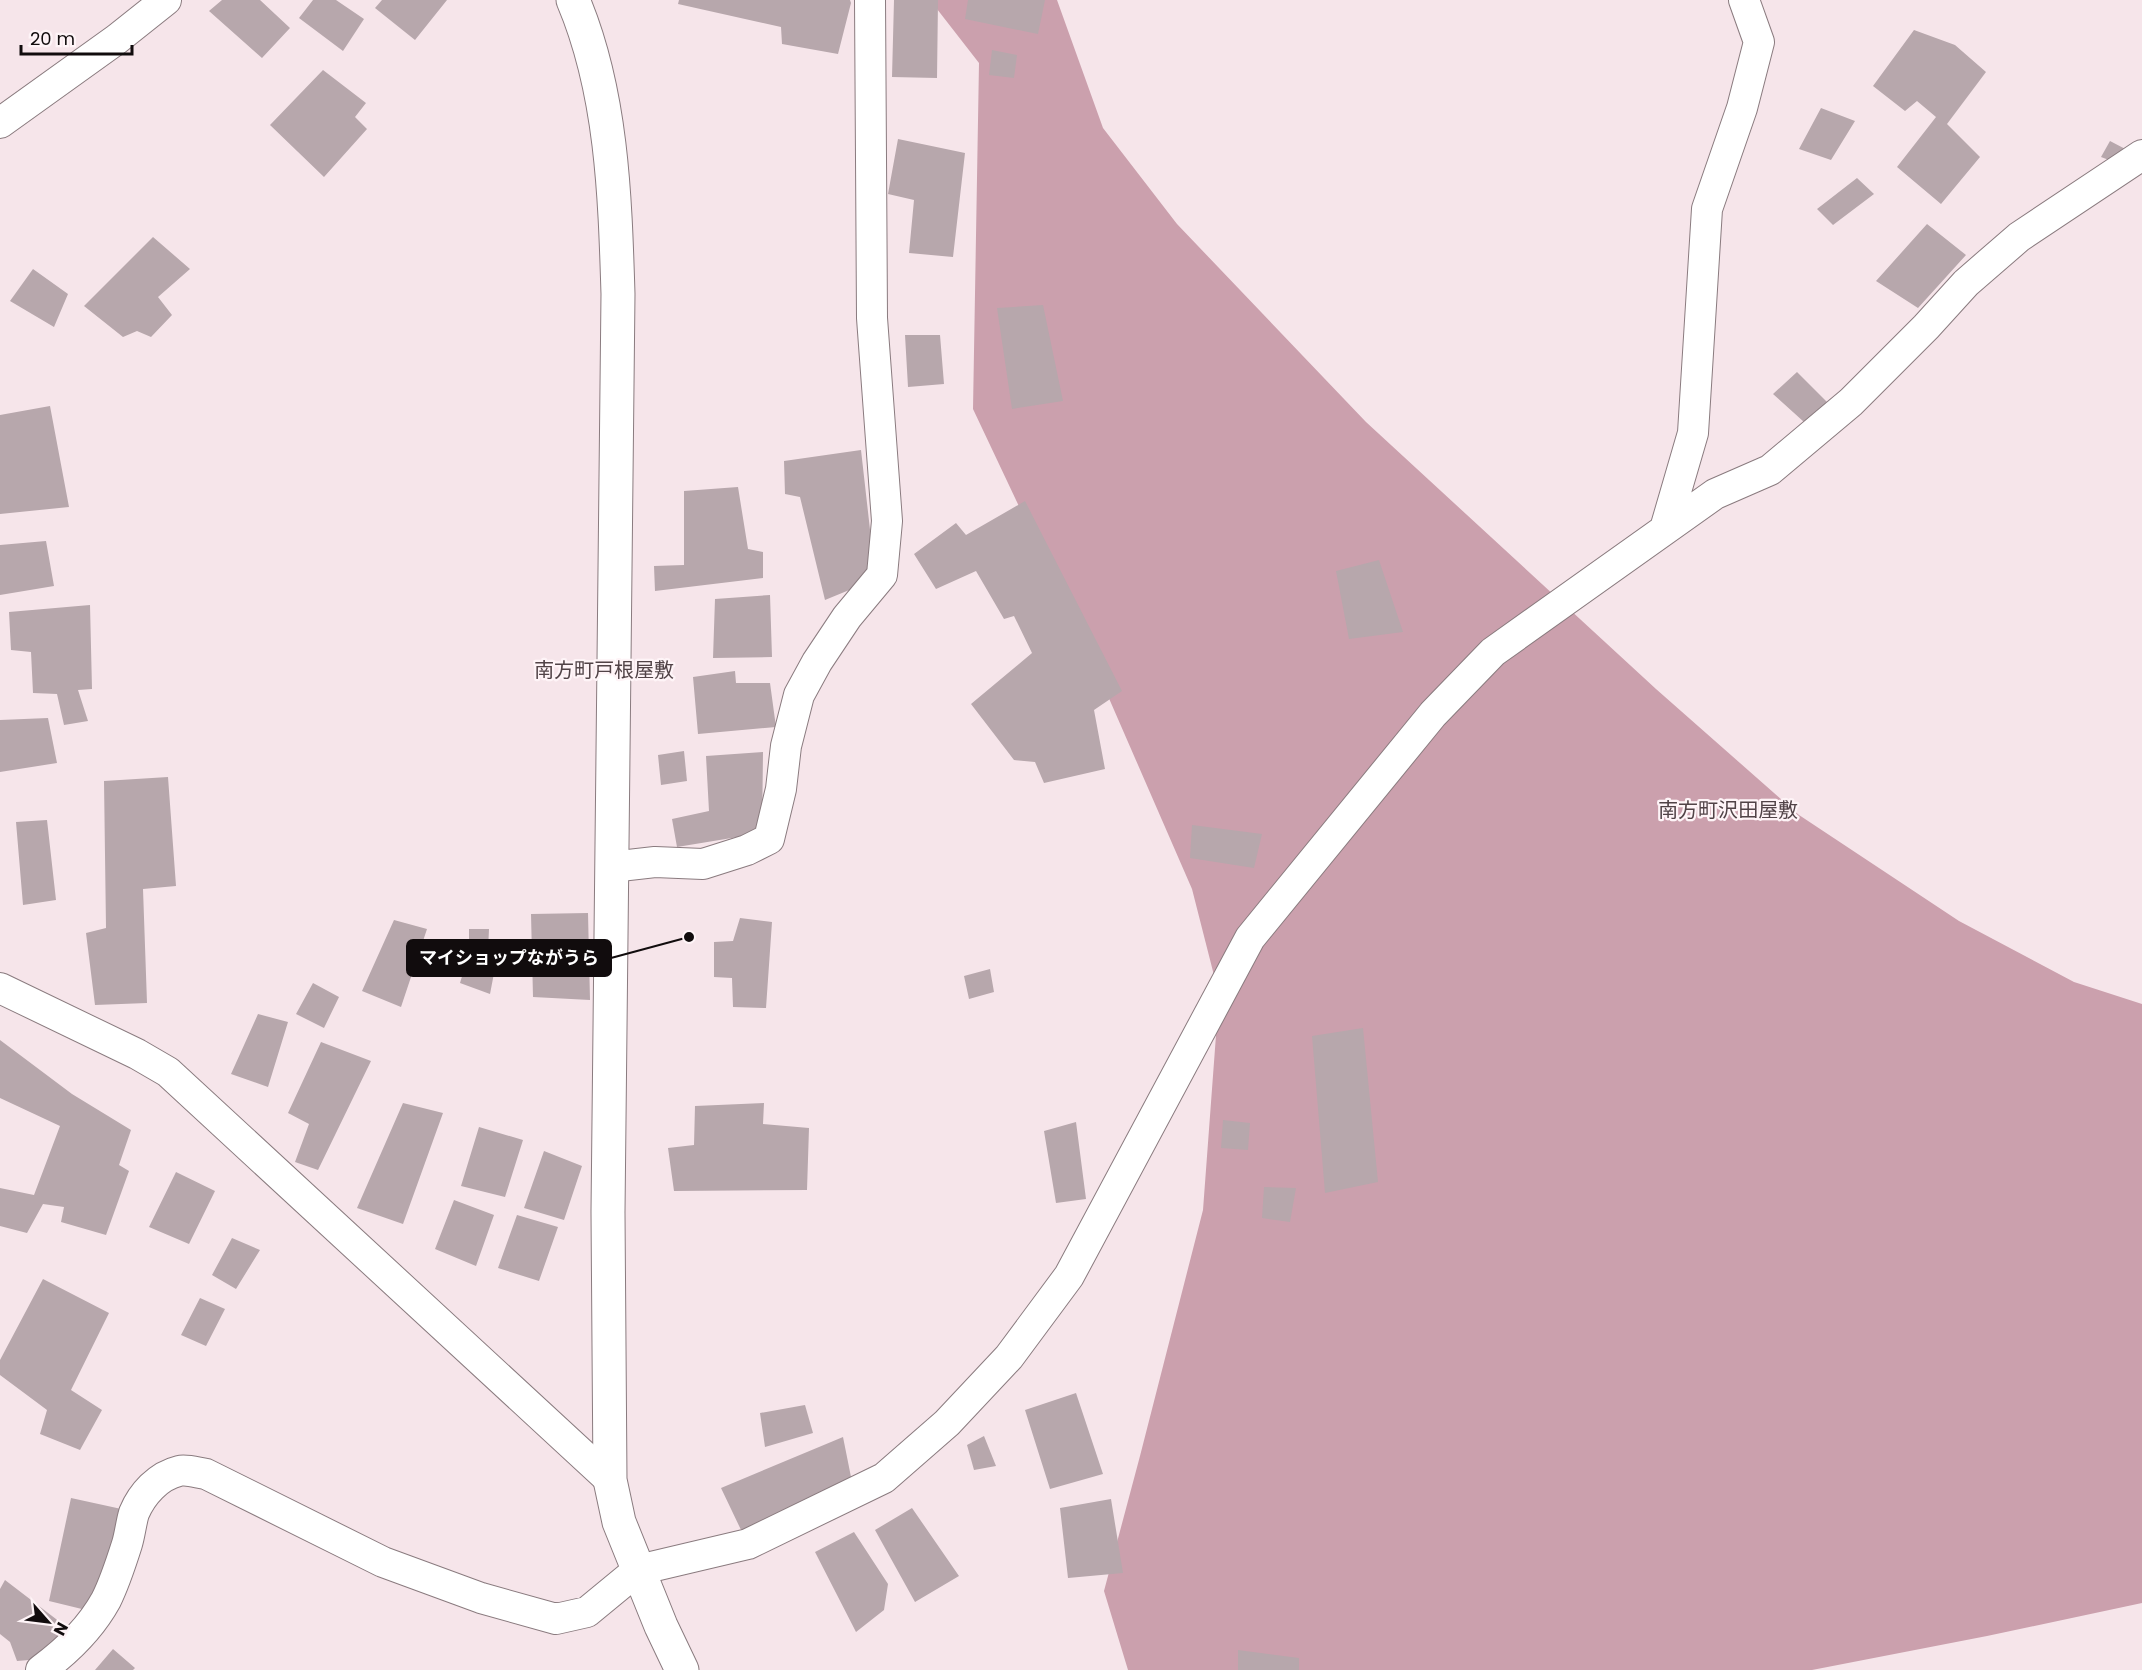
<svg xmlns="http://www.w3.org/2000/svg" width="2142" height="1670" viewBox="0 0 2142 1670" font-family="Poppins,'Noto Sans JP',sans-serif">
<style>
.forest{fill:#cba0ad}
.building{fill:#b7a7ac}
.lines{fill:none;stroke-linecap:round;stroke-linejoin:round}
.minor-casing{stroke:#8a7b7f;stroke-width:32}
.tertiary-casing{stroke:#8a7b7f;stroke-width:35}
.minor{stroke:#fff;stroke-width:30}
.tertiary{stroke:#fff;stroke-width:33}
.labels{text-anchor:middle;dominant-baseline:central;stroke-width:4.5;stroke-linejoin:round;paint-order:stroke}
.quarter-label{font-size:20px;fill:#514347;stroke:#fef4f7}
.leader{fill:none;stroke:#110c0d;stroke-width:2}
.callout-dot{fill:#110c0d;stroke:#fef4f7;stroke-width:2}
.callout{fill:#110c0d;stroke:#110c0d;stroke-width:2}
.callout-label{font-size:18px;text-anchor:middle;font-weight:bold;fill:#fff}
</style>
<rect width="100%" height="100%" fill="#f6e5ea"/>
<path class="forest" d="M930,0h127l46,128 74,96 189,198 290,267 143,126 160,106 115,61 68,22v599l-155,33 -175,34h-684l-24,-79 36,-135 63,-246 16,-215 -27,-106 -91,-209 -128,-271 6,-346z"/>
<path class="building" d="M222,0h38l30,28 -28,30 -53,-47z
M313,0h23l28,19 -21,32 -44,-33z
M382,0h65l-32,40 -40,-32z
M679,0h171l1,3 -13,51 -56,-10 -1,-17 -103,-23z
M894,0h44l-1,78 -45,-1z
M968,0h77l-7,34 -73,-15z
M1914,30l41,15 31,27 -39,52 33,33 -39,47 -44,-37 39,-50 -19,-16 -12,10 -32,-25z
M992,50l25,5 -3,23 -25,-3z
M323,70l43,33 -11,14 12,12 -43,48 -54,-52z
M1821,108l34,13 -24,39 -32,-11z
M898,139l67,14 -12,104 -44,-4 5,-53 -26,-6z
M2110,141l23,12 -16,10 -16,-6z
M1857,178l17,16 -41,31 -16,-16z
M1927,224l39,31 -48,53 -42,-27z
M153,237l37,32 -32,28 14,18 -21,22 -14,-6 -14,6 -39,-31z
M33,269l35,25 -14,33 -44,-26z
M1043,305l20,96 -51,8 -15,-101z
M905,335h35l4,49 -36,3z
M1797,372l31,31 -24,19 -31,-28z
M50,406l19,101 -69,7v-99z
M861,450l13,115 -15,21 -34,14 -25,-103 -15,-3 -1,-33z
M738,487l10,62 15,3v26l-108,13 -1,-25 30,-1v-74z
M1025,501l97,190 -28,19 11,59 -61,14 -9,-21 -21,-2 -43,-56 61,-51 -18,-37 -10,3 -28,-48 -40,18 -22,-35 42,-31 10,12z
M46,541l8,45 -54,9v-50z
M1379,560l24,72 -54,7 -13,-68z
M770,595l2,62 -59,1 2,-59z
M90,605l2,84 -14,1 10,31 -24,4 -7,-31 -24,-1 -2,-41 -20,-2 -2,-38z
M735,671l1,12h34l6,44 -78,7 -5,-57z
M48,718l9,45 -57,9v-52z
M684,751l3,30 -26,4 -3,-30z
M763,752l-1,81 -85,14 -5,-28 37,-8 -3,-55z
M168,777l8,109 -33,3 4,114 -52,2 -9,-72 20,-5 -2,-147z
M47,820l9,80 -33,5 -7,-83z
M1192,825l70,9 -8,34 -64,-10z
M588,913l2,87 -57,-3 -2,-83z
M740,918l32,4 -6,86 -33,-1 -1,-29 -18,-1v-35l19,-1z
M394,920l33,9 -26,78 -39,-16z
M469,929h20l-1,22h-19z
M467,960l28,8 -5,26 -30,-11z
M990,969l4,23 -25,7 -5,-23z
M313,983l26,14 -15,31 -28,-14z
M258,1014l30,8 -20,65 -37,-13z
M1363,1028l15,154 -53,11 -13,-157z
M0,1040l72,54 59,36 -12,35 10,6 -23,64 -45,-13 3,-15 -21,-3 -16,29 -27,-7v-38l34,7 26,-69 -60,-28z
M321,1042l50,19 -53,109 -23,-8 14,-38 -21,-11z
M403,1103l40,10 -40,111 -46,-16z
M764,1103l-1,21 46,4 -2,62 -133,1 -6,-43 26,-3 1,-39z
M1223,1120l27,3 -2,27 -27,-2z
M1076,1122l10,77 -30,4 -12,-72z
M479,1127l44,13 -18,57 -44,-11z
M544,1151l38,15 -18,54 -40,-12z
M176,1172l39,19 -26,53 -40,-17z
M1264,1187l32,1 -6,34 -28,-4z
M454,1200l40,15 -18,51 -41,-17z
M517,1215l41,12 -19,54 -41,-13z
M232,1238l28,12 -24,39 -24,-14z
M43,1279l66,34 -38,77 31,20 -22,40 -40,-16 7,-24 -47,-35v-15z
M200,1298l25,11 -19,37 -25,-11z
M1076,1393l27,81 -53,15 -25,-79z
M805,1405l8,28 -48,14 -5,-34z
M984,1436l12,30 -22,4 -7,-25z
M843,1437l8,40 -109,55 -21,-44z
M71,1498l55,12 -24,80 -16,20 -37,-9z
M1111,1499l12,74 -55,5 -8,-70z
M912,1508l47,68 -44,26 -40,-72z
M854,1532l34,52 -4,26 -28,22 -41,-80z
M5,1580l64,49 -28,30 -24,2 -7,-19 -10,-8v-45z
M113,1649l22,19 -2,2h-38z
M1238,1650l61,8v12h-61z"/>
<g class="lines">
<defs>
<path id="minor" d="M0,123l117,-84 49,-39
M1665,529l28,-96 14,-224 35,-101 17,-66 -15,-42
M611,867l44,-5 48,2 44,-14 22,-11 12,-50 5,-43 13,-51 18,-33 30,-45 35,-42 5,-54 -15,-203 -2,-318
M0,988l137,66 31,18 442,408
M41,1670c26,-19 49,-41 65,-70 9,-18 15,-37 21,-56 3,-10 4,-21 7,-31 8,-19 24,-37 45,-42 8,-2 19,2 27,3l177,88 98,36 75,21 31,-7 51,-42 110,-26 136,-66 63,-55 62,-66 60,-81 181,-338 183,-224 60,-62 222,-158 55,-24 81,-68 75,-75 40,-44 53,-46 123,-82"/>
<path id="tertiary" d="M573,0c39,92 42,196 45,294l-10,918 2,268 9,42 42,104 21,44"/>
</defs>
<use href="#minor" class="minor-casing"/>
<use href="#tertiary" class="tertiary-casing"/>
<use href="#minor" class="minor"/>
<use href="#tertiary" class="tertiary"/>
</g>
<g class="labels">
<g class="quarter-label">
<text x="604" y="670">南方町戸根屋敷</text>
<text x="1728" y="810">南方町沢田屋敷</text>
</g>
</g>
<path class="leader" d="M689 937L611 958"/>
<circle class="callout-dot" cx="689" cy="937" r="6"/>
<rect class="callout" x="407" y="940" width="204" height="36" rx="6"/>
<g class="callout-label">
<text x="509" y="964">マイショップながうら</text>
</g>
<g transform="translate(48 1622) rotate(118)" stroke="#fef4f7" stroke-width="4.5" paint-order="stroke">
<path d="M0-4.5L10 22L0 15L-10 22Z" fill="#110c0d"/>
<text y="-9" font-size="16" font-weight="bold" text-anchor="middle" fill="#110c0d">N</text>
</g>
<path d="M21 45v9h111v-9" fill="none" stroke="#110c0d" stroke-width="3"/>
<text x="30" y="45" font-size="18" fill="#110c0d" stroke="#fef4f7" stroke-width="4.5" paint-order="stroke">20 m</text>
</svg>
